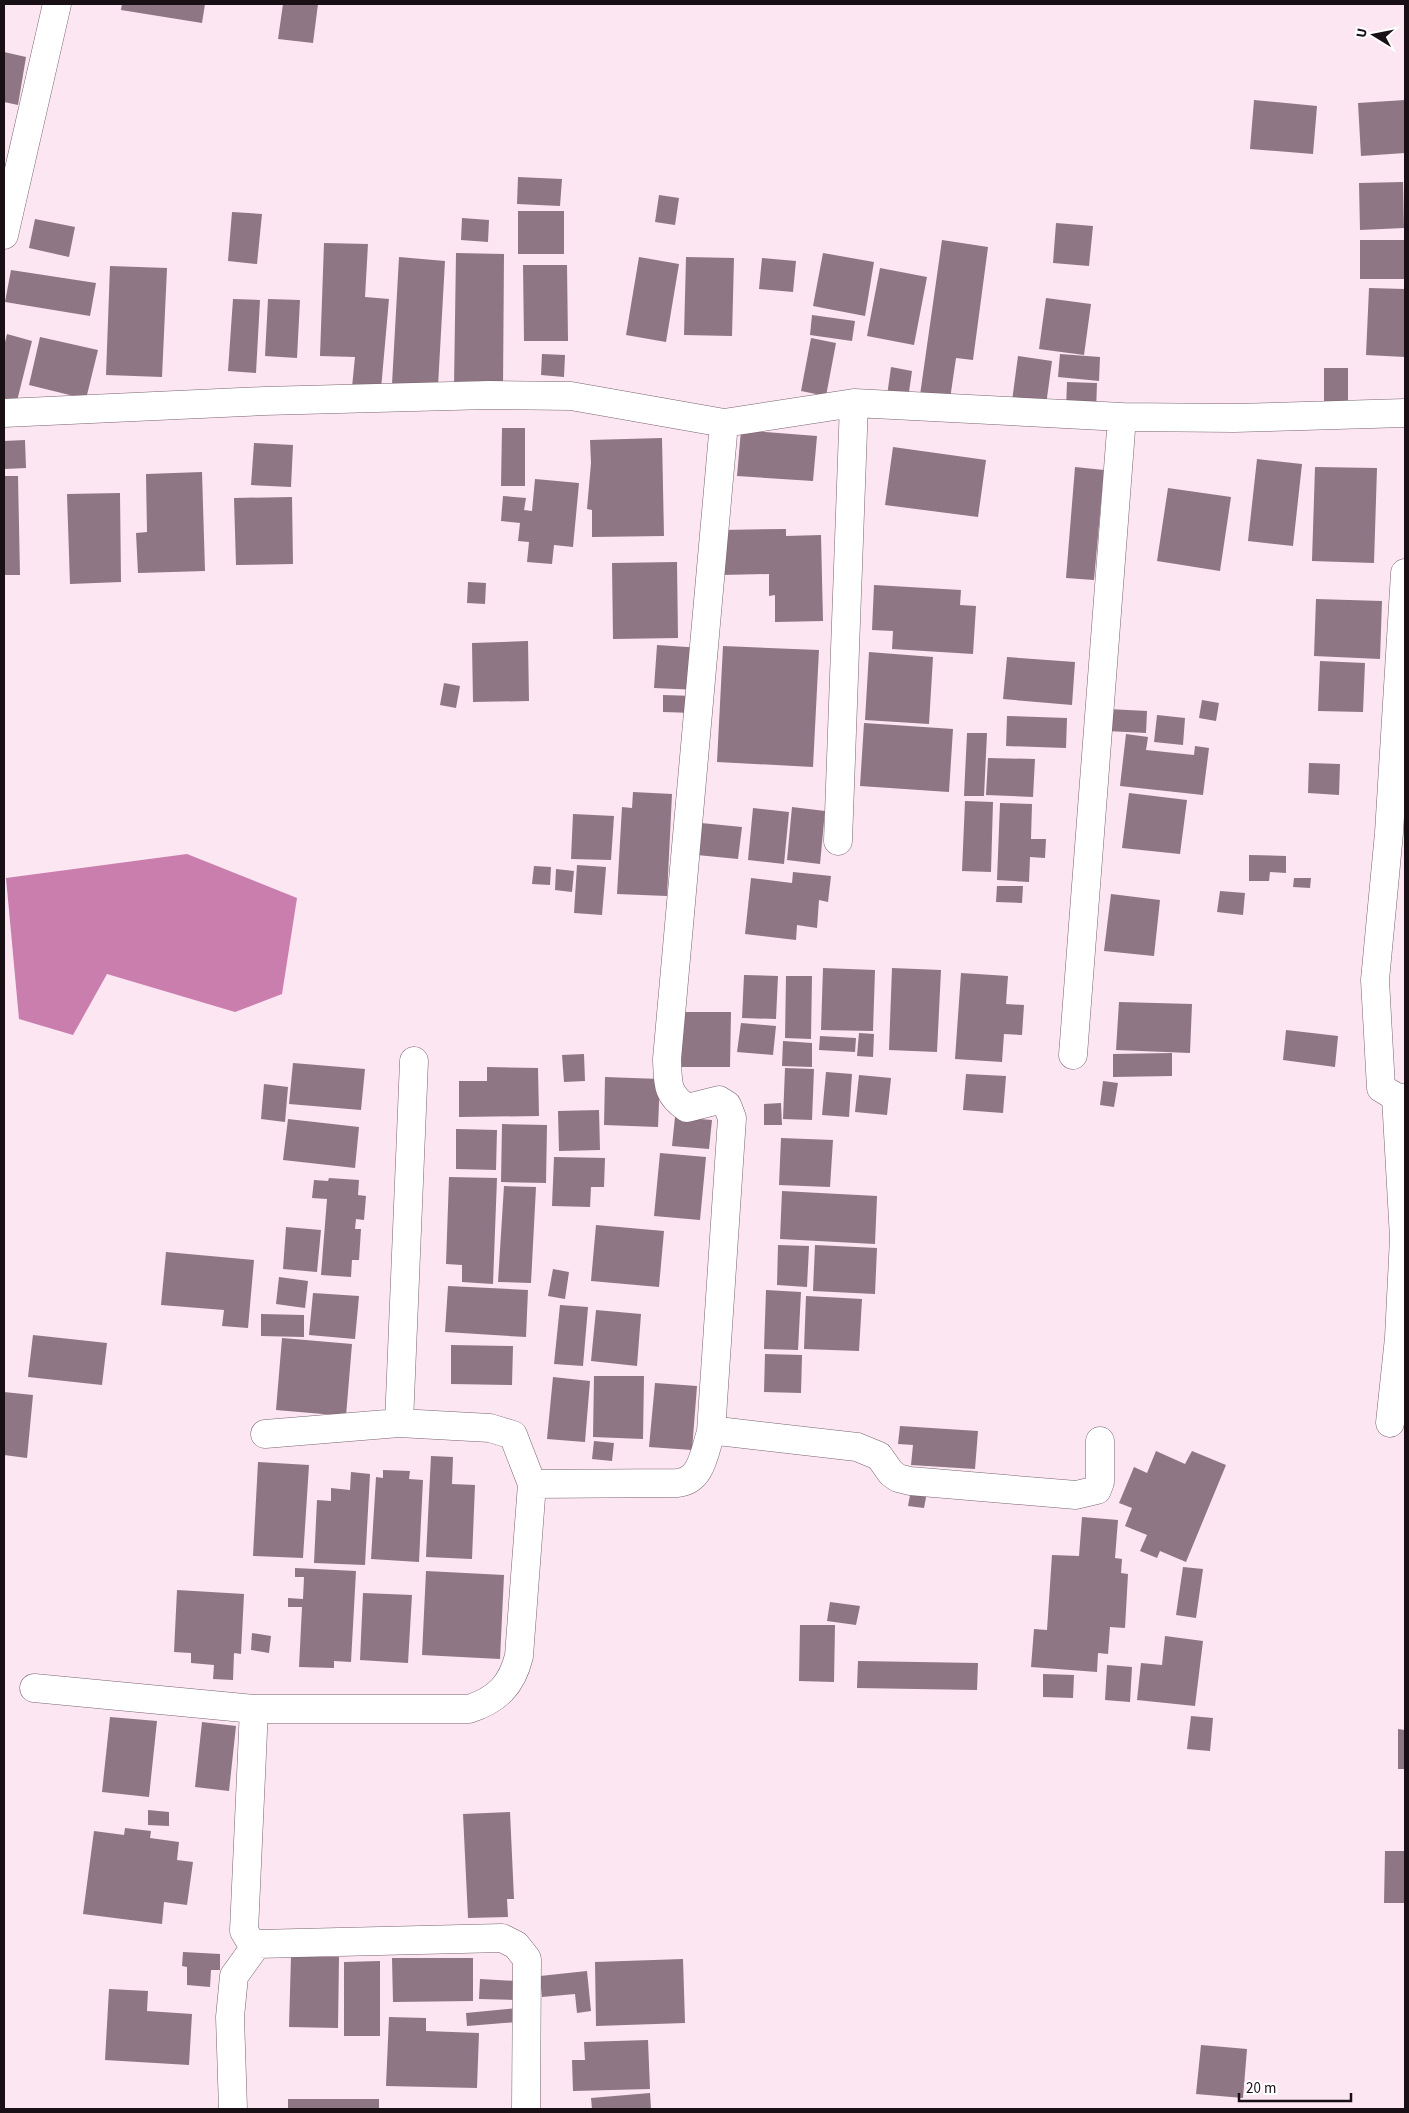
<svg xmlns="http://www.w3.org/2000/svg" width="1409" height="2113" viewBox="0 0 1409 2113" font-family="'Source Sans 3',sans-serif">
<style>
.water{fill:#ca7ead}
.building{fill:#8e7684}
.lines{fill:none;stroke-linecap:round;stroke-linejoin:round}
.minor-casing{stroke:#7a6370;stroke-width:29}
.minor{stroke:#fff;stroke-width:28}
</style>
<rect width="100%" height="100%" fill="#fce6f2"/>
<path class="water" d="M187,854l110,44 -15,96 -47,18 -128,-38 -34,61 -54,-16 -13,-141z"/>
<path class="building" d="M122,4h83l-3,19 -81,-13z
M283,4h35l-5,39 -35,-4z
M4,52l22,5 -8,48 -14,-3z
M1254,100l63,6 -4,48 -63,-5z
M1405,100v53l-44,3 -3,-53z
M518,177l44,2 -2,27 -43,-2z
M1403,182l1,46 -44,2 -1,-47z
M659,195l20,3 -4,27 -20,-3z
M518,211h46v43h-46z
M232,212l30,2 -5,50 -29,-3z
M462,218l27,2 -1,22 -27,-2z
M35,219l40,8 -6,30 -40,-9z
M1056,223l37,3 -4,40 -36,-3z
M942,240l46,7 -15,113 -17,-2 -6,41 -30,-4z
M1360,240h45v39h-45z
M324,243l44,1 -3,53 24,2 -8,90 -29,-2 3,-30 -35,-1z
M456,253l48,1 -1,133 -49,-1z
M823,253l51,9 -9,54 -52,-10z
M399,257l46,4 -7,125 -46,-2z
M639,257l40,7 -13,78 -40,-7z
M686,257l48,1 -2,78 -48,-1z
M762,258l34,3 -3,31 -34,-3z
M523,265h44l1,76h-44z
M110,266l57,2 -5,109 -56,-2z
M880,268l47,9 -13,68 -47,-9z
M11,270l85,13 -6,33 -85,-14z
M1369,288l36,1v68l-39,-2z
M1046,298l45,6 -7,51 -45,-6z
M233,299l27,1 -4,73 -28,-2z
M268,299l32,1 -3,58 -32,-2z
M812,315l43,6 -3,20 -42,-6z
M7,334l25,7 -16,64 -12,-3v-56z
M40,337l58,13 -12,49 -57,-14z
M811,338l25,5 -10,53 -25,-5z
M542,354l23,1 -1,22 -23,-2z
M1060,354l40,3 -1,24 -41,-4z
M1018,356l34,5 -6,44 -34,-4z
M891,367l21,4 -5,35 -21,-3z
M1324,368h24v37h-24z
M1067,382l30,1 -1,29 -30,-2z
M502,428h23v58h-24z
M741,430l76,6 -4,45 -76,-5z
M662,438l2,98 -72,1v-27l-5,-1 4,-46 -1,-23z
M25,440l1,28 -22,1v-28z
M254,443l39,2 -2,42 -40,-2z
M893,447l93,13 -8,57 -93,-12z
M1257,459l45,5 -9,82 -45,-5z
M1075,467l29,3 -10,110 -28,-2z
M1315,467l62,1 -3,95 -62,-2z
M202,472l3,99 -67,2 -2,-40 11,-1 -1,-58z
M4,476h14l2,99h-16z
M535,479l44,4 -6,64 -19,-2 -2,19 -25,-2 2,-20 -11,-1 2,-18 -19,-2 2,-25 23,2 -2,12 8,1z
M1168,488l63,9 -11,74 -63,-10z
M120,493l1,89 -51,2 -3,-90z
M292,497l1,67 -57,1 -2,-67z
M786,529v7l35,-1 2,86 -48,1v-27l-6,1v-22l-47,1 -1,-45z
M677,562l1,76 -65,1 -1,-76z
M468,582l18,1 -1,21 -18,-1z
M874,585l87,5 -1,15 16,1 -3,48 -81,-5 1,-18 -21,-1z
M1316,599l66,2 -2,58 -66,-3z
M528,641l1,60 -56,1 -1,-59z
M657,645l45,3 -2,42 -46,-2z
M723,646l96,4 -6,117 -96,-5z
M869,652l64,5 -4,67 -64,-4z
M1007,657l68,5 -3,43 -69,-6z
M1320,661l45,2 -2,49 -45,-1z
M444,683l16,3 -4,22 -16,-3z
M663,695l31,1v17l-31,-1z
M1202,700l17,3 -3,18 -17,-3z
M1108,709l39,2 -1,22 -39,-2z
M1157,715l28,3 -2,27 -29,-3z
M1007,716l60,2 -1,30 -60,-2z
M864,723l89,6 -4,63 -89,-6z
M967,733h20l-3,63h-20z
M1126,734l22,3 -2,13 48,5 1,-9 14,2 -6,47 -83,-9z
M988,758l47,1 -2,38 -47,-2z
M1309,763l31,1 -1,31 -31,-2z
M633,792l39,2 -5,102 -50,-2 5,-87 10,1z
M1129,793l58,7 -7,54 -58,-6z
M965,801l28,1 -2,70 -29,-1z
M1000,803l32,1 -1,35h15l-1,19 -15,-1 -1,25 -32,-2z
M792,807l33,4 -5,53 -33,-4z
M753,808l36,4 -5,52 -36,-4z
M573,814l41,2 -3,44 -40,-1z
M701,823l41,4 -4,32 -41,-4z
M1249,855l37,1v17l-16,-1 -1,9h-20z
M577,865l29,2 -4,48 -28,-2z
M534,866l17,1 -1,18 -18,-1z
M556,869l18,2 -2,21 -17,-2z
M793,872l38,4 -3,26 -9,-2 -2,28 -20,-3 -1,15 -51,-6 6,-56 41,5z
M1294,878h17l-1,10 -17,-1z
M997,886h26l-1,17 -26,-1z
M1220,891l25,2 -2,22 -26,-3z
M1111,894l49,6 -6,56 -50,-5z
M823,968l52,2 -2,61 -52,-1z
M892,968l49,2 -4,82 -48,-2z
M961,973l47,3 -2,28 18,1 -2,30 -18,-1 -2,28 -47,-3z
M744,975l34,1 -2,43 -34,-1z
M786,976h26l-1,63 -26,-1z
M1119,1002l73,2 -2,49 -74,-3z
M682,1012h49l-1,55h-49z
M741,1023l35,3 -3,29 -36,-3z
M1286,1030l52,6 -3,31 -52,-7z
M859,1033l15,1 -1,23 -16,-1z
M820,1036l36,2 -1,14 -36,-2z
M783,1041l29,2v24l-30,-1z
M1172,1053v23l-59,1v-23z
M584,1054l1,27 -21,1 -2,-27z
M293,1063l72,6 -4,41 -72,-6z
M487,1067l51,1 1,48 -80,1v-36h28z
M785,1068l29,1 -2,51 -29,-1z
M826,1072l26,2 -3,43 -27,-2z
M966,1074l40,2 -3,37 -40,-3z
M859,1075l32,3 -4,37 -32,-3z
M605,1077l55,2 -2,48 -54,-2z
M1103,1081l15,2 -4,24 -14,-2z
M264,1084l24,3 -3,35 -24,-3z
M781,1103l1,22h-18v-21z
M599,1110l1,40 -41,1 -1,-40z
M675,1117l37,3 -3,29 -37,-3z
M288,1119l71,8 -4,41 -72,-8z
M502,1124l45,1 -1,58 -45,-1z
M456,1129l41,1 -1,40 -40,-1z
M781,1138l52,2 -3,47 -51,-2z
M660,1153l46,4 -6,63 -46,-4z
M554,1157l51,1 -1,29h-13l-1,20 -38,-1z
M449,1177l48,1 -4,106 -31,-2v-17l-16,-1z
M329,1178l30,2 -1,15 8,1 -2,24 -8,-1 -1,10h6l-2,31h-7l-1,17 -30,-2 6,-76 -15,-1 2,-18 14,1z
M504,1186l32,1 -5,96 -33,-1z
M782,1191l95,5 -2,48 -95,-5z
M596,1225l68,6 -5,56 -68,-6z
M286,1227l35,3 -4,42 -34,-3z
M778,1245l31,1 -2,41 -30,-2z
M815,1245l62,3 -2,46 -62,-3z
M166,1252l88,8 -6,68 -26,-2 2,-16 -63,-5z
M553,1269l16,3 -4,27 -17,-3z
M279,1277l29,4 -3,27 -29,-4z
M448,1286l80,4 -2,47 -81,-5z
M766,1290l35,2 -3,58 -34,-1z
M313,1293l46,3 -4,43 -46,-4z
M806,1296l56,3 -3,52 -55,-2z
M560,1305l28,2 -5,59 -29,-2z
M596,1310l45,4 -4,52 -46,-5z
M261,1314l43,1v22l-43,-1z
M33,1335l74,8 -5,42 -74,-8z
M282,1338l70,6 -6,72 -70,-6z
M451,1345l62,1 -1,39 -61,-1z
M765,1354l37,1 -1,38 -37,-1z
M594,1376h50l-1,63 -50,-2z
M553,1377l37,4 -5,61 -38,-3z
M655,1383l42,3 -5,64 -43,-3z
M4,1392l29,3 -6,63 -23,-3z
M900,1426l78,5 -3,38 -64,-4 2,-20 -15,-1z
M594,1441l20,2 -2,18 -20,-2z
M1156,1451l29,13 7,-13 34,14 -40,97 -26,-11 -3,7 -17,-7 7,-16 -22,-9 7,-18 -13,-5 15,-36 13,6z
M431,1456l22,1 -1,27 23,1 -3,74 -46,-2z
M258,1462l51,3 -6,93 -50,-2z
M383,1470l27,1 -1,8 14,1 -4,82 -48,-3 5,-82 7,1z
M351,1472l19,2 -5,91 -51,-2 3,-63 14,1v-13l19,2z
M911,1490l16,2 -3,16 -16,-2z
M1082,1517l36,3 -3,38 7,1 -1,14 7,1 -3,54 -15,-1 -2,27 -10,-1 -1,19 -66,-5 3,-38 13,1 5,-75 27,1z
M1183,1567l20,2 -7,49 -20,-3z
M295,1568l61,3 -5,91 -17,-1v7l-35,-1 3,-60h-14v-9l15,1 1,-22h-9z
M426,1571l78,4 -4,84 -78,-4z
M177,1590l67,4 -3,60 -7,-1 -1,27 -20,-1 1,-14 -23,-2v-10l-17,-1z
M363,1593l49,2 -4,68 -48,-3z
M830,1602l30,4 -4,19 -29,-4z
M800,1625h35l-1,57 -35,-1z
M252,1633l19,3 -2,17 -18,-3z
M1165,1636l38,5 -8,65 -58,-6 4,-37 21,2z
M858,1661l120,2 -1,27 -120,-2z
M1107,1665l25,2 -2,35 -25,-2z
M1043,1674l31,1 -1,23 -30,-1z
M1191,1716l22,2 -3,33 -23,-2z
M110,1717l47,4 -8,76 -47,-5z
M202,1722l34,4 -7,65 -34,-4z
M1398,1729l7,1v39h-7z
M148,1810l21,2v14l-21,-1z
M510,1812l4,87h-7l1,18 -40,1 -5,-104z
M125,1828l26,3 -1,7 29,4 -2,18 16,2 -6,43 -23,-3 -2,22 -79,-10 11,-83 30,4z
M1385,1851h20v52h-21z
M183,1952l37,2v16h-9l-1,17 -23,-2v-18l-5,-1z
M291,1956l48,1 -1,71 -49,-1z
M392,1958h81v43l-80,1z
M683,1959l2,64 -89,3 -1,-64z
M380,1961v75h-36v-74z
M587,1971l4,40 -14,2 -2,-19 -33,3 -2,-21z
M480,1979l36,2 -1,19 -36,-1z
M109,1989l39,2 -1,20 45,3 -3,51 -84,-5z
M517,2008v14l-50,4 -1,-13z
M389,2017l37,1v13l53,2 -2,55 -91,-2z
M648,2040l2,49 -77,2 -1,-31h13l-1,-18z
M1201,2045l46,4 -4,49 -47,-4z
M650,2093l1,16h-59l-1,-11z
M288,2099h91v10h-91z"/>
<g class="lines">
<defs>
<path id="minor" d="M4,235l53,-231
M4,413l260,-12 225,-6 82,1 153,27 130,-20 268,14 112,1 171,-5
M1405,573l-16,260 -14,147 6,108 15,9 9,1
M838,841l16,-438
M1073,1055l49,-638
M399,1423l15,-362
M1390,1423l9,-85 5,-100 -8,-141
M711,1432l7,-1 139,16 22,9 12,17 7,5 12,3 166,14 21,-5 3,-8v-41
M265,1434l134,-11 91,5 23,7 19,49
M34,1688l220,21
M233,2109l-3,-92 4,-41 23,-32
M526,2109l1,-150 -11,-14 -14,-7 -245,6 -7,-3 -6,-10 10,-222h215c28,-9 43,-24 50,-53l13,-172 145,-1c25,-2 27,-30 34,-51l21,-314 -5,-13 -8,-5 -32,8c-21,-14 -19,-25 -20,-49l57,-636"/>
</defs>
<use href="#minor" class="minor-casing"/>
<use href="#minor" class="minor"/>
</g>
<rect width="1409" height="2113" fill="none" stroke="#191015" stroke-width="10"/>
<g transform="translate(1374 35) rotate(280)" stroke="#ffffff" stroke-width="4" paint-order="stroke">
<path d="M0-4L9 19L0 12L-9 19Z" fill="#191015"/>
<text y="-8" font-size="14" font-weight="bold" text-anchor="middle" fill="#191015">U</text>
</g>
<path d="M1239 2093v8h112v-8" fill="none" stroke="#191015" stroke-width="2.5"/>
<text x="1246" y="2093" font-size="15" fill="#191015" stroke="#ffffff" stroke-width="4" paint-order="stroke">20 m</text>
</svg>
